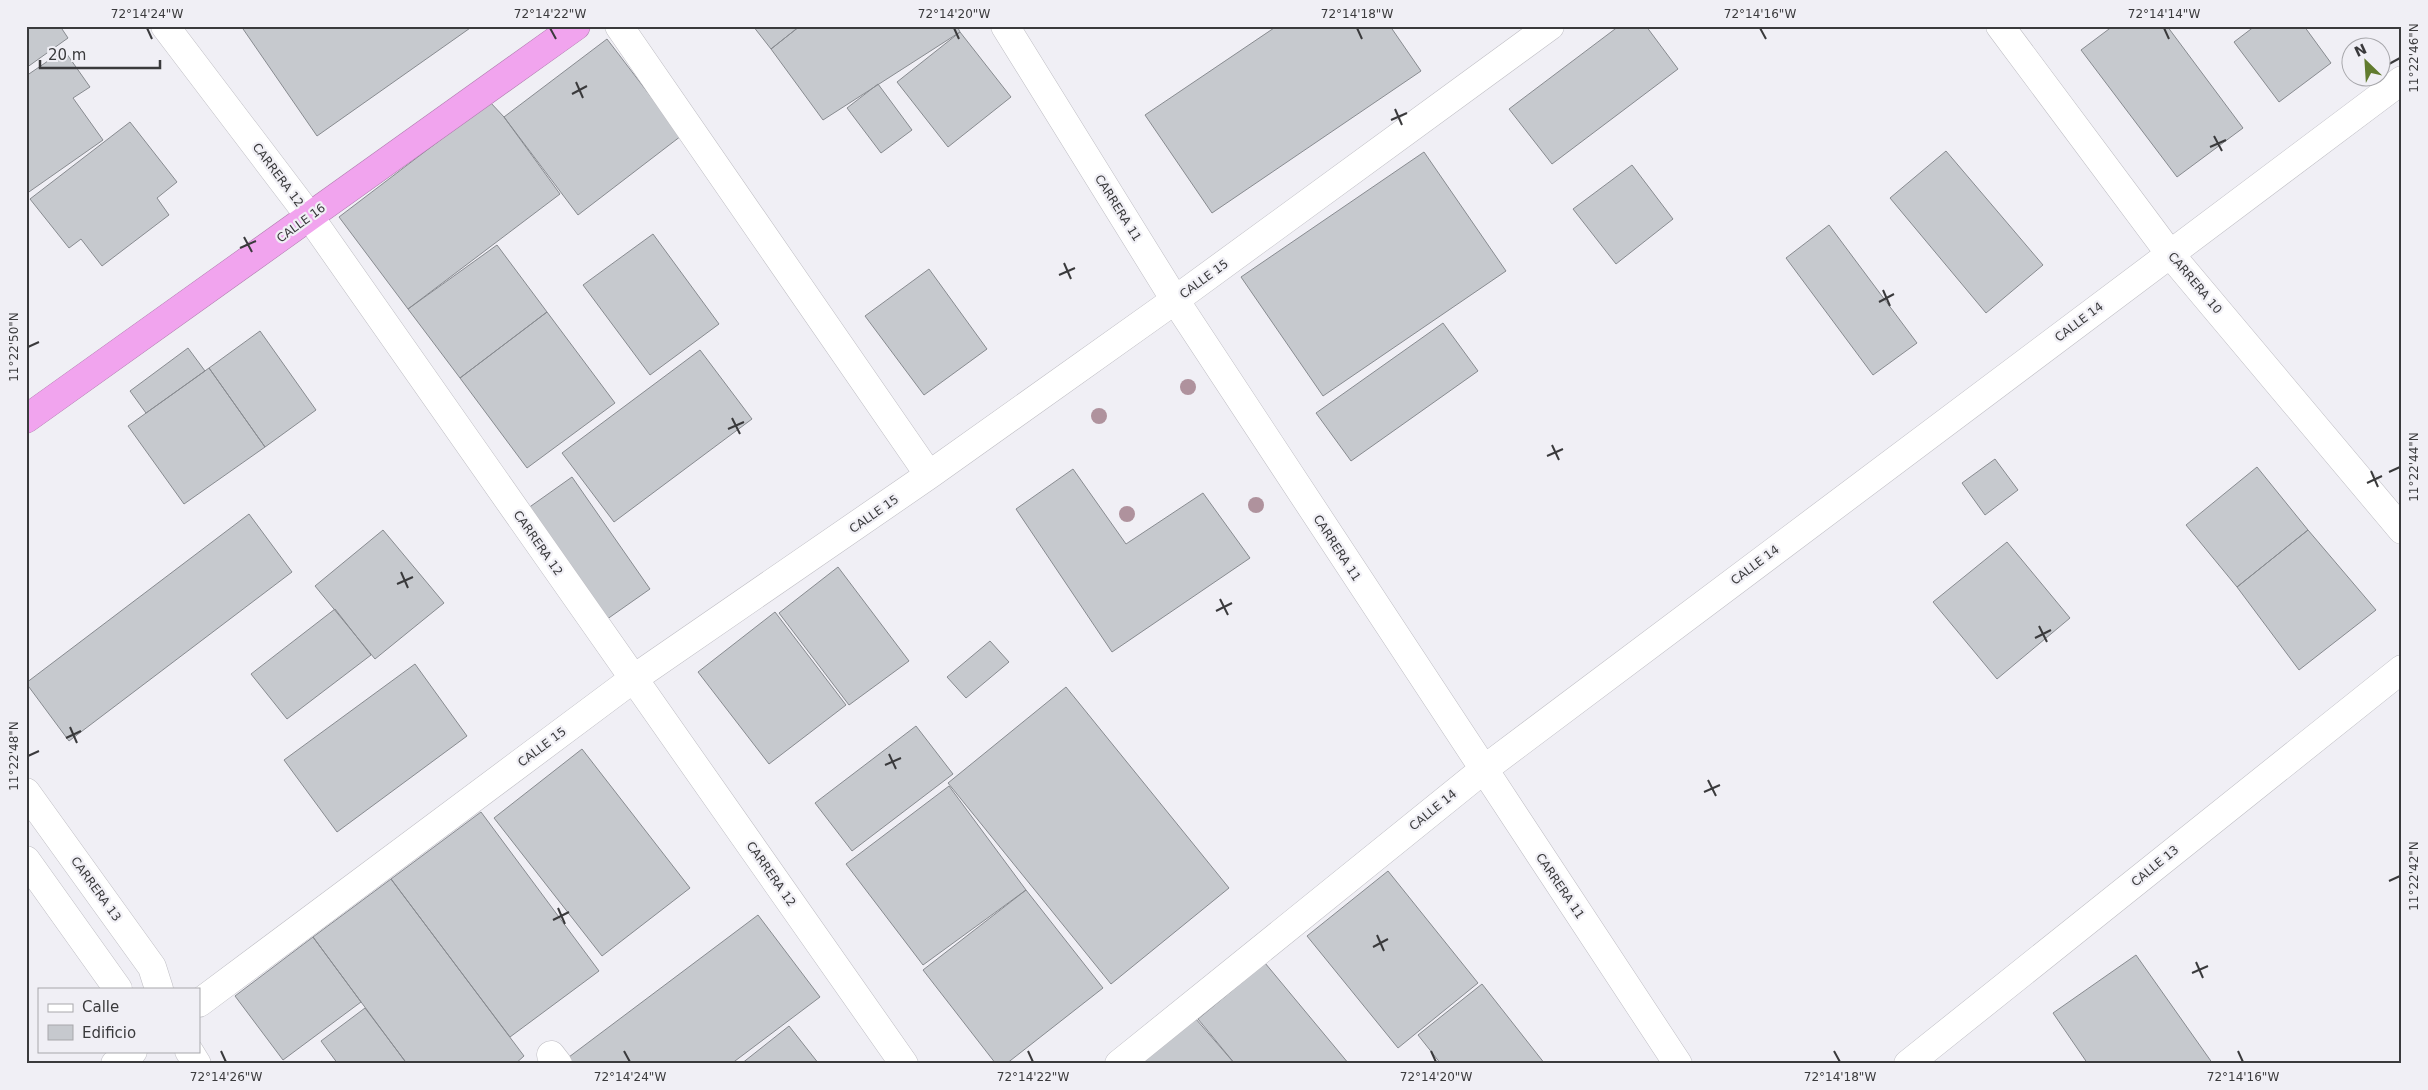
<svg xmlns="http://www.w3.org/2000/svg" width="2428" height="1090" viewBox="0 0 2428 1090" font-family="'DejaVu Sans',sans-serif">
<style>
.building{fill:#c6c9ce;stroke:#888b90}
.lines{fill:none;stroke-linecap:round;stroke-linejoin:round}
.minor-casing{stroke:#bfbec4;stroke-width:29}
.highway-casing{stroke:#b17fb0;stroke-width:29}
.minor{stroke:#fff;stroke-width:28}
.highway{stroke:#f1a4ee;stroke-width:28}
.tree{fill:#af929d}
.ticks{fill:none;stroke:#3a3a3c;stroke-width:2}
.labels{text-anchor:middle;dominant-baseline:central;stroke-width:4.5;stroke-linejoin:round;paint-order:stroke}
.street-label{font-size:12px;fill:#3a3a3c;stroke:#f0eff5}
.neatline{fill:none;stroke:#3a3a3c;stroke-width:2}
.ticks-label{font-size:12px;text-anchor:middle;fill:#3a3a3c}
</style>
<rect width="100%" height="100%" fill="#f0eff5"/>
<path class="building" d="M26,26h34l8,12 -42,30z
M241,26h232l-156,110z
M753,26h47l-29,23z
M800,26h157l3,6 -137,88 -52,-71z
M1277,26h113l31,45 -209,142 -67,-98z
M1619,26h27l32,43 -126,95 -43,-55z
M2113,26h54l76,102 -66,49 -96,-127z
M2255,26h49l27,37 -52,39 -45,-60z
M960,32l51,65 -63,50 -51,-65z
M607,39l74,97 -103,79 -74,-98z
M64,50l26,37 -17,11 30,42 -77,54v-118z
M878,84l34,46 -31,23 -34,-45z
M490,102l14,15 56,77 -152,115 -69,-92z
M130,122l47,60 -20,16 12,17 -67,51 -21,-27 -12,9 -39,-49z
M1946,151l97,114 -57,48 -96,-115z
M1424,152l82,119 -183,125 -82,-119z
M1632,165l41,54 -57,45 -43,-55z
M1829,225l88,118 -44,32 -87,-117z
M653,234l66,90 -69,51 -67,-90z
M497,245l50,67 -87,66 -52,-69z
M929,269l58,80 -63,46 -59,-79z
M547,312l68,91 -88,65 -67,-90z
M1443,323l35,48 -127,90 -35,-48z
M260,331l56,79 -51,37 -56,-79z
M188,348l17,23 -59,42 -16,-22z
M700,350l52,69 -138,103 -52,-69z
M209,368l56,79 -81,57 -56,-78z
M1995,459l23,31 -33,25 -23,-32z
M2257,467l51,63 -71,57 -51,-62z
M1073,469l53,75 77,-51 47,65 -138,94 -96,-143z
M572,477l78,112 -47,33 -79,-111z
M249,514l43,58 -223,169 -43,-58z
M383,530l61,73 -69,56 -60,-73z
M2308,530l68,80 -77,60 -62,-83z
M2007,542l63,76 -73,61 -64,-77z
M838,567l71,94 -60,44 -70,-92z
M335,609l36,46 -84,64 -36,-45z
M775,612l71,93 -77,59 -71,-92z
M990,641l19,21 -43,36 -19,-21z
M415,664l52,72 -130,96 -53,-72z
M1066,687l163,201 -118,96 -163,-201z
M916,726l37,48 -101,77 -37,-48z
M582,749l108,139 -88,68 -108,-138z
M949,786l77,104 -103,75 -77,-101z
M481,812l118,159 -89,66 -119,-158z
M1388,871l90,112 -80,65 -91,-112z
M391,879l133,177 -9,8h-108l-94,-127z
M1026,890l77,98 -97,76h-10l-73,-94z
M758,915l62,82 -89,67h-163l-3,-4z
M313,937l48,65 -78,58 -48,-64z
M2136,955l77,109h-125l-35,-51z
M1265,963l84,101h-114l-37,-45z
M1482,984l63,80h-104l-23,-29z
M365,1008l40,53 -3,3h-64l-17,-23z
M1189,1011l46,53h-109z
M789,1026l30,38h-78z"/>
<g class="lines">
<defs>
<path id="minor" d="M165,26l145,191 594,847
M619,26l310,449
M1005,26l170,274 503,764
M2000,26l170,228 232,276
M26,792l126,175 7,22
M26,860l92,129
M199,1003l434,-324 296,-204 246,-175 375,-274
M189,1051l8,13
M551,1055l7,9
M115,1064l18,-13
M1119,1064l364,-294 919,-690
M1908,1064l494,-395"/>
<path id="highway" d="M26,419l550,-393"/>
</defs>
<use href="#minor" class="minor-casing"/>
<use href="#highway" class="highway-casing"/>
<use href="#minor" class="minor"/>
<use href="#highway" class="highway"/>
</g>
<g class="tree">
<circle cx="1188" cy="387" r="8"/>
<circle cx="1099" cy="416" r="8"/>
<circle cx="1256" cy="505" r="8"/>
<circle cx="1127" cy="514" r="8"/>
</g>
<path class="ticks" d="M147,28l5,11M550,28l6,11M954,28l5,11M1357,28l5,11M1760,28l6,11M2164,28l5,11M2389,64l11,-6M576,82l7,16M572,94l15,-8M1395,109l7,16M1391,120l16,-7M2214,136l8,15M2210,147l16,-7M244,237l8,15M240,248l16,-7M1064,263l7,16M1059,275l16,-7M1883,290l7,16M1879,302l15,-8M28,347l11,-5M732,418l8,16M728,429l16,-7M1552,445l7,15M1547,456l16,-7M2371,471l7,16M2389,472l11,-5M2367,483l15,-7M401,572l7,16M397,584l16,-7M1220,599l8,16M1216,611l16,-8M2039,626l8,16M2035,638l16,-8M70,727l7,16M66,738l15,-7M889,754l7,15M28,756l11,-5M885,765l16,-7M1708,780l8,16M1704,792l16,-7M2389,881l11,-5M558,908l7,16M553,920l16,-8M1377,935l7,16M1373,947l15,-8M2196,962l7,16M2192,973l16,-7M221,1051l5,11M624,1051l6,11M1028,1051l5,11M1431,1051l5,11M1834,1051l6,11M2238,1051l5,11"/>
<g class="labels">
<g class="street-label">
<text transform="translate(278 175) rotate(53)">CARRERA 12</text>
<text transform="translate(1118 208) rotate(58)">CARRERA 11</text>
<text transform="translate(301 223) rotate(-36)">CALLE 16</text>
<text transform="translate(1204 279) rotate(-36)">CALLE 15</text>
<text transform="translate(2195 283) rotate(50)">CARRERA 10</text>
<text transform="translate(2079 322) rotate(-37)">CALLE 14</text>
<text transform="translate(874 514) rotate(-35)">CALLE 15</text>
<text transform="translate(538 543) rotate(55)">CARRERA 12</text>
<text transform="translate(1337 548) rotate(57)">CARRERA 11</text>
<text transform="translate(1755 565) rotate(-37)">CALLE 14</text>
<text transform="translate(542 747) rotate(-37)">CALLE 15</text>
<text transform="translate(1433 810) rotate(-39)">CALLE 14</text>
<text transform="translate(2155 866) rotate(-39)">CALLE 13</text>
<text transform="translate(771 874) rotate(55)">CARRERA 12</text>
<text transform="translate(1560 886) rotate(56)">CARRERA 11</text>
<text transform="translate(96 889) rotate(54)">CARRERA 13</text>
</g>
</g>
<rect width="2428" height="1090" fill="none" stroke="#f0eff5" stroke-width="55"/>
<rect x="38" y="988" width="162" height="65" fill="#f0eff5" stroke="#a7a7ab"/>
<rect x="48" y="1004" width="25" height="8" fill="#ffffff" stroke="#a7a7ab"/>
<text x="82" y="1012" font-size="15" fill="#3a3a3c">Calle</text>
<rect x="48" y="1025" width="25" height="15" fill="#c6c9ce" stroke="#a7a7ab"/>
<text x="82" y="1038" font-size="15" fill="#3a3a3c">Edificio</text>
<g transform="translate(2366 62) rotate(335)"><circle r="24" fill="#f0eff5" stroke="#a7a7ab"/>
<path d="M0-4L9 19L0 12L-9 19Z" fill="#617b2e"/>
<text y="-8" font-size="14" font-weight="bold" text-anchor="middle" fill="#3a3a3c">N</text>
</g>
<path d="M40 60v8h120v-8" fill="none" stroke="#3a3a3c" stroke-width="2.5"/>
<text x="48" y="60" font-size="15" fill="#3a3a3c" stroke="#f0eff5" stroke-width="4" paint-order="stroke">20 m</text>
<rect x="28" y="28" width="2372" height="1034" class="neatline"/>
<g class="ticks-label">
<text x="147" y="18">72°14'24"W</text>
<text x="550" y="18">72°14'22"W</text>
<text x="954" y="18">72°14'20"W</text>
<text x="1357" y="18">72°14'18"W</text>
<text x="1760" y="18">72°14'16"W</text>
<text x="2164" y="18">72°14'14"W</text>
<text transform="translate(2414 58) rotate(-90)" y="4">11°22'46"N</text>
<text transform="translate(14 347) rotate(-90)" y="4">11°22'50"N</text>
<text transform="translate(2414 467) rotate(-90)" y="4">11°22'44"N</text>
<text transform="translate(14 756) rotate(-90)" y="4">11°22'48"N</text>
<text transform="translate(2414 876) rotate(-90)" y="4">11°22'42"N</text>
<text x="226" y="1081">72°14'26"W</text>
<text x="630" y="1081">72°14'24"W</text>
<text x="1033" y="1081">72°14'22"W</text>
<text x="1436" y="1081">72°14'20"W</text>
<text x="1840" y="1081">72°14'18"W</text>
<text x="2243" y="1081">72°14'16"W</text>
</g>
</svg>
